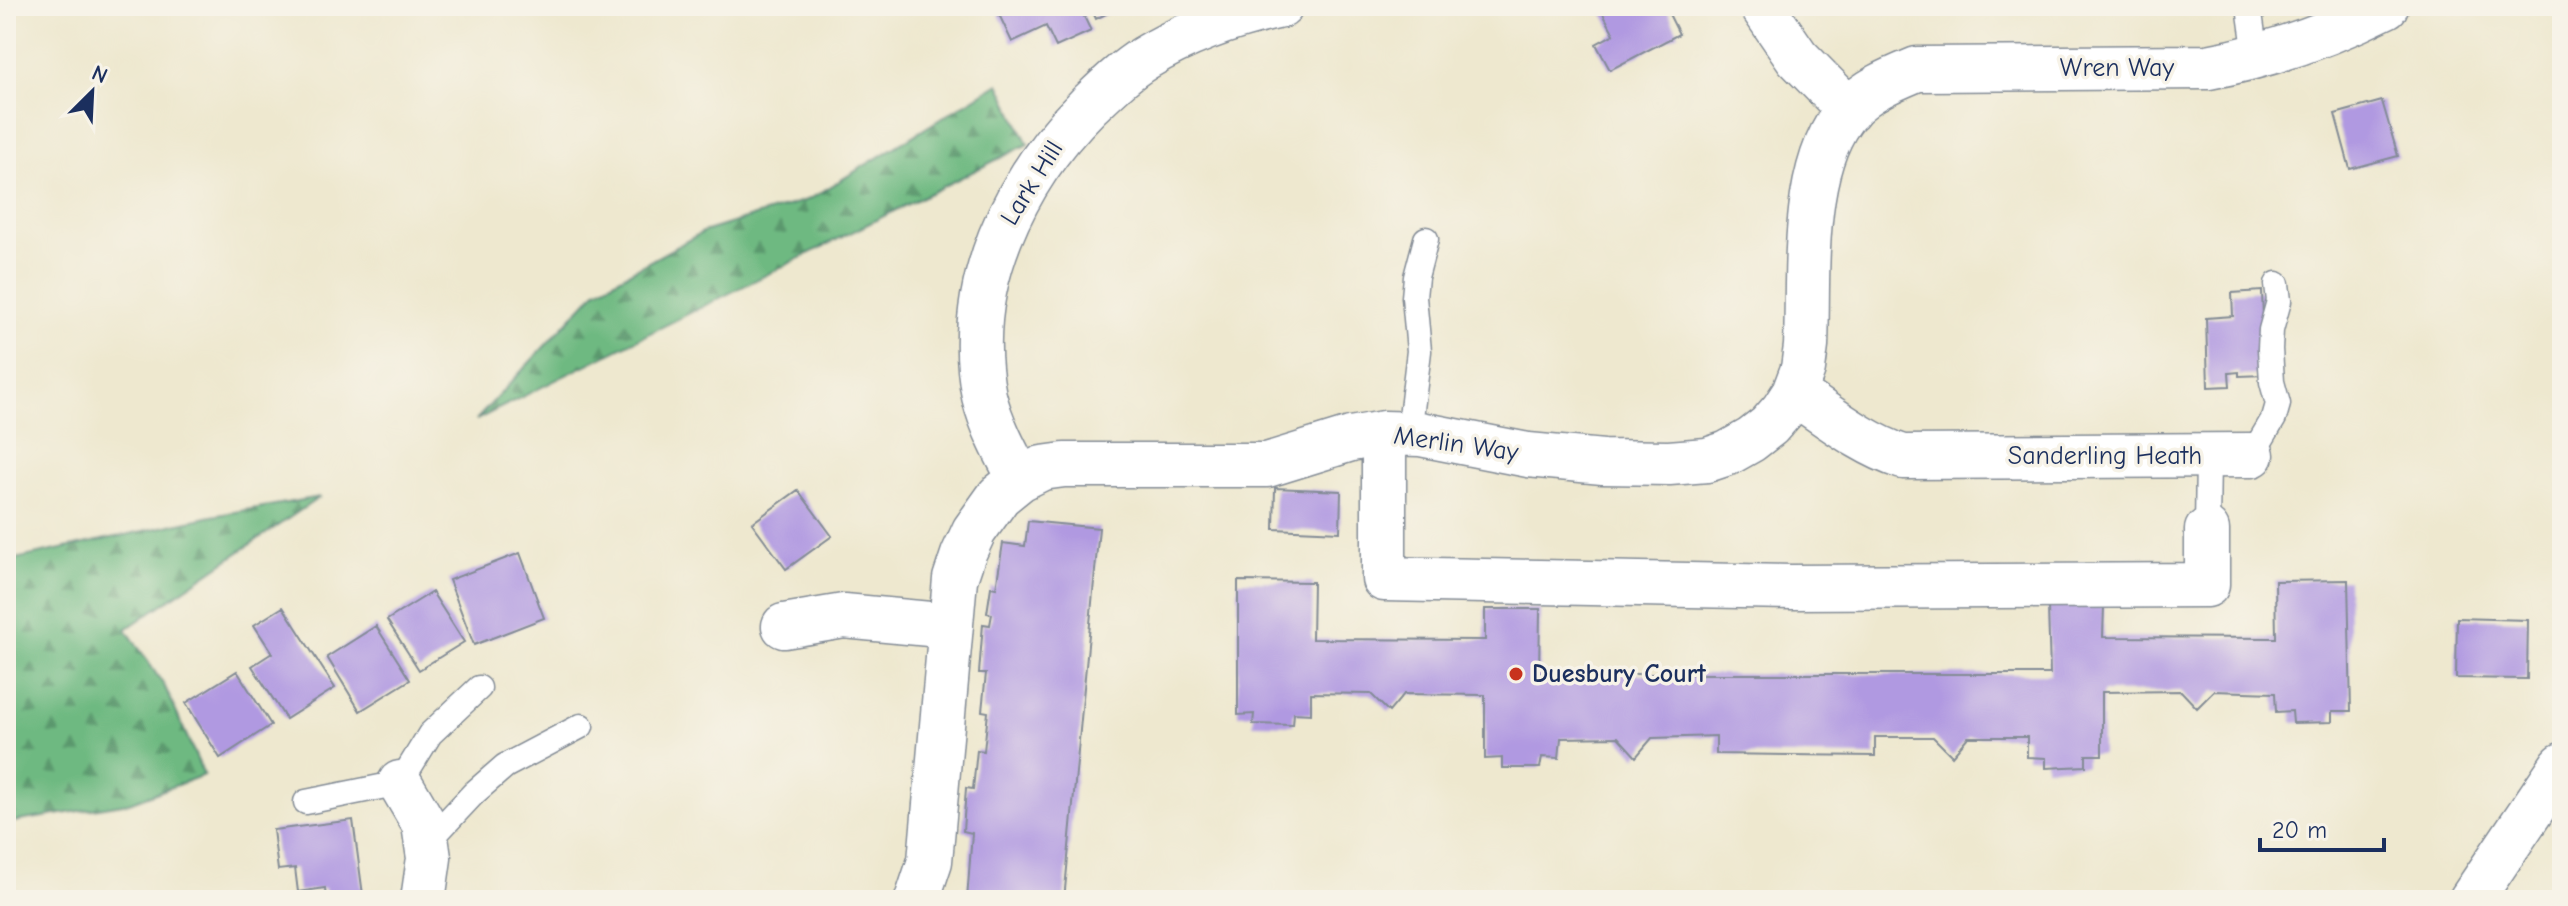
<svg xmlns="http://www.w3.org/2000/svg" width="2568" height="906" viewBox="0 0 2568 906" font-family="'Comic Neue',sans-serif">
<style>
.forest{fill:url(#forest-firs);stroke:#447470;stroke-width:2}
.building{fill:#b099e1}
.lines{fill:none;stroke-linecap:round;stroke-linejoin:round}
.service-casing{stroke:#848c96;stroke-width:27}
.minor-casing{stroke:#848c96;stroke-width:47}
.service{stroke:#fff;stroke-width:24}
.minor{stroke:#fff;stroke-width:44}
.poi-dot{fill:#c8321e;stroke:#f7f3e8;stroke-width:3}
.labels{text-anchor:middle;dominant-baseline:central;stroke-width:7;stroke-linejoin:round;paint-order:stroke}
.street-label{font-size:26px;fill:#1b2f5e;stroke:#f7f3e8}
.poi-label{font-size:26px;font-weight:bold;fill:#1b2f5e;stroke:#f7f3e8;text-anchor:start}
</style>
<defs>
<pattern id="forest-firs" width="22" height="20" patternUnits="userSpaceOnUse" patternTransform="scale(2)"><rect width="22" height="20" fill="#6eb981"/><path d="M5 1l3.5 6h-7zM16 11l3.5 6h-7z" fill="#5a976d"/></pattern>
</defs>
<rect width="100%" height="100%" fill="#f7f3e8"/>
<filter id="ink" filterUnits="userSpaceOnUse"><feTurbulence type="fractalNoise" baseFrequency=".0125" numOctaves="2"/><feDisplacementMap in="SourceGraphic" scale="16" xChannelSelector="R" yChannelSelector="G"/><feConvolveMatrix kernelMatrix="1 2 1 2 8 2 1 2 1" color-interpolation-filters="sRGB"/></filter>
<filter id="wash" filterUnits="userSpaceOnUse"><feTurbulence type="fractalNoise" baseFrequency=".006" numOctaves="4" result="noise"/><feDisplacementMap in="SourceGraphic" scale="32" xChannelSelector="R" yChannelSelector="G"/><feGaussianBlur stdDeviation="1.8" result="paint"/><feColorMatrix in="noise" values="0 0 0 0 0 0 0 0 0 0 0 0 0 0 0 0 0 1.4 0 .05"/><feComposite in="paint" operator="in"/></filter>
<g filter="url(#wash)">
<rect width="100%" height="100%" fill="#eee8cf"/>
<path class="forest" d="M999,83l29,61 -552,276 121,-130 106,-58 107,-33z
M320,497l-194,132 39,58 39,88 -75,28 -123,20v-262l206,-45z"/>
<g id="blocks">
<path class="building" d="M995,6h84l12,25 -35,16 -10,-21 -34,16z
M1090,6h32l-26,13z
M1599,6h66l14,28 -69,36 -14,-26 18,-10z
M2382,101l16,55 -48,13 -15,-55z
M2262,291l3,84 -26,1v-4l-10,1 1,13 -22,1 -2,-69 27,-2 -1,-23z
M1275,488l66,3 -1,41 -66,-3z
M798,490l34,46 -46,33 -34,-46z
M1028,521l71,7 -35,372h-97l5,-67 -9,-2 3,-43 7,1 4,-39 7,1 4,-39 -6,-1 4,-38h-7l4,-49 7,1 2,-11 -5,-1 4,-26 5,1 7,-45 22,3z
M520,553l24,65 -70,27 -25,-65z
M2348,580l3,131h-19v11l-39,1 -1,-12 -16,1 -1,-19 -61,-2 -17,17 -16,-17 -79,1v63h-16v11l-40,2v-10l-19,-1v-20h-59l-16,19 -19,-19h-58v19l-159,-2v-18l-64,2 -16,19 -18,-20 -57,1 -2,20 -17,-1 -2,11h-38v-10l-17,1v-64l-81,-1 -15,18 -18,-18 -60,-1v21l-17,-1 -1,12 -40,-1 1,-10 -16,1v-134l75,1 -1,57 173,1v-31h55l-1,65h511l-2,-68h56l-1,31 173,1 -1,-57z
M432,592l32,50 -45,28 -32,-50z
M283,607l52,81 -49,31 -34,-53 20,-13 -18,-28z
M2457,618l71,2 -1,59 -71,-1z
M376,626l34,54 -50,31 -33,-54z
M237,671l34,54 -51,33 -34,-55z
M353,820l10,75 -37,5 -1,-12 -27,4 -3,-24 -17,2 -5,-40z"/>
</g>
</g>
<g filter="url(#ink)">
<use href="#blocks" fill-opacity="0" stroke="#848c96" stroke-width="2"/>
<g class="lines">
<defs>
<path id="service" d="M2249,6l7,50
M1409,434l10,-83 -5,-54 2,-20 10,-38
M2252,455l22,-37 4,-14 -6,-22 -2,-33 1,-19 8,-29 -2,-17
M2207,530l1,-74
M306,802l94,-19 30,-49 49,-46
M427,843l47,-50 31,-27 76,-40"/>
<path id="minor" d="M1762,6l35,51 52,53
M1794,393c35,23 69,51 109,64l349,-2
M1384,433v146l407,8 416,-2v-55
M1020,479c-14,-26 -29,-54 -36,-83 -22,-109 30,-216 105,-291 18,-17 35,-34 56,-47 41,-25 89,-42 136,-52
M784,626l60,-10 107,10
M400,783l24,41 5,34 -6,42
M917,900l13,-39 25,-282 8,-24 11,-24 25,-35 21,-17 22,-11 22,-3h203l84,-26 33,-6 36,1 108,21 75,7 66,1 38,-3 21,-7 23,-13 18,-14 14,-16 11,-17 9,-24 3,-23c3,-71 -7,-182 43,-237 19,-20 44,-30 68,-40l291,-2c61,-11 122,-33 178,-61
M2471,900l91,-135"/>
</defs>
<use href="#service" class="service-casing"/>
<use href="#minor" class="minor-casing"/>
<use href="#service" class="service"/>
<use href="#minor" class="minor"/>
</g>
</g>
<circle class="poi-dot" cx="1516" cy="674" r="8"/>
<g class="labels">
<g class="street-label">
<text x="2117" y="68">Wren Way</text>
<text transform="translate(1032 183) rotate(-58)">Lark Hill</text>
<text transform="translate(1456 444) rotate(8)">Merlin Way</text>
<text x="2105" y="456">Sanderling Heath</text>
</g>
<g class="poi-label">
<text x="1532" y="674">Duesbury Court</text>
</g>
</g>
<rect width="2568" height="906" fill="none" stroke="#f7f3e8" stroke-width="32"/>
<g transform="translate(92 92) rotate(24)" stroke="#f7f3e8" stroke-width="6" paint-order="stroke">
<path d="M0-6L14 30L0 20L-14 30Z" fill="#1b2f5e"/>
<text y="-12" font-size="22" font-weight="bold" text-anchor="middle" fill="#1b2f5e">N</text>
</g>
<path d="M2260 838v12h124v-12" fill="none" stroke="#1b2f5e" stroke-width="4"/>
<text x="2272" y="838" font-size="24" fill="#1b2f5e" stroke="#f7f3e8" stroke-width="6" paint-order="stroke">20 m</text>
</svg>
